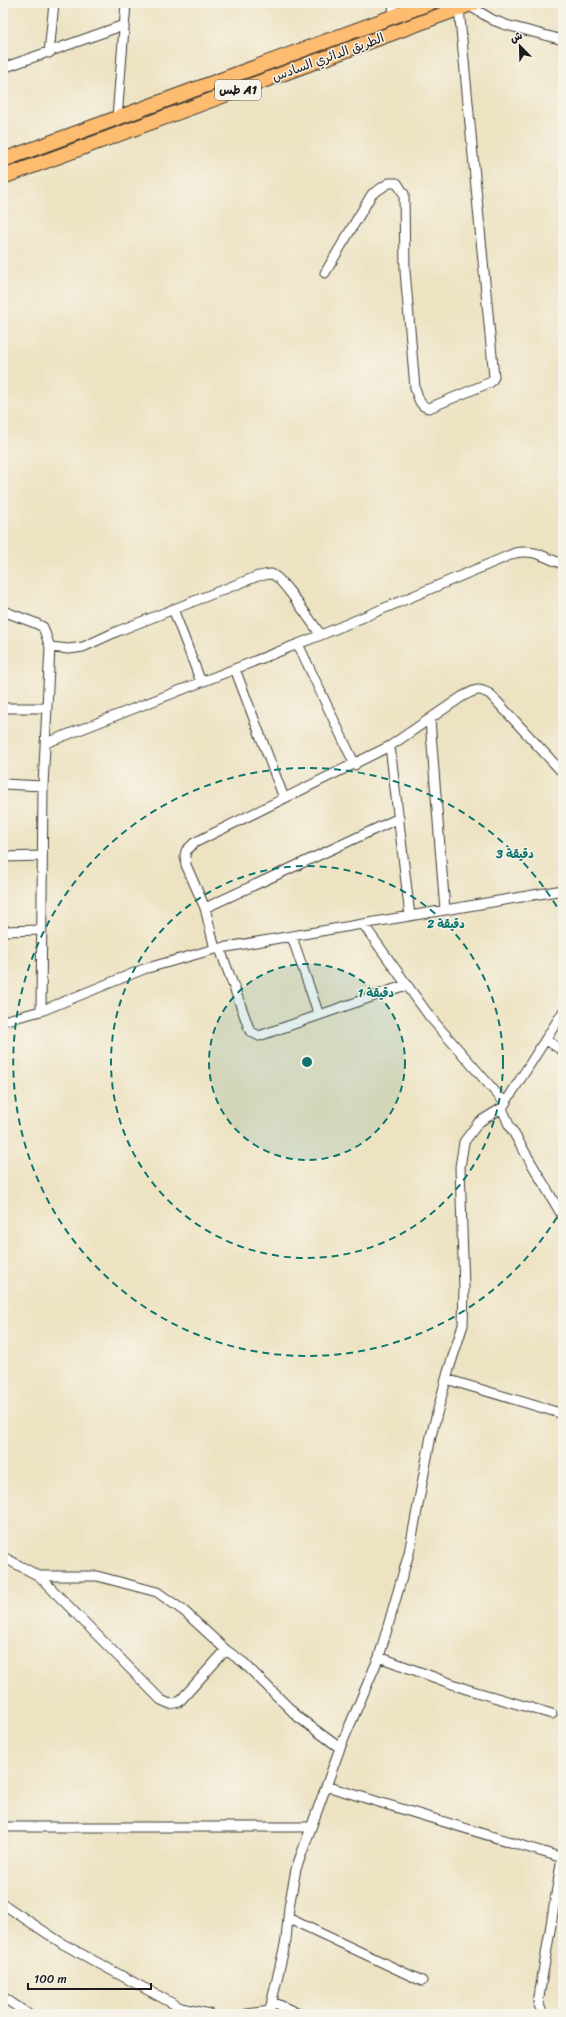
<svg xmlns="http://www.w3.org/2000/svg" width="566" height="2017" viewBox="0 0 566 2017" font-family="Sriracha,'Playpen Sans Arabic',sans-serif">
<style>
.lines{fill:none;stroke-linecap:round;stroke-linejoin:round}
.minor-casing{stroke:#3b3a35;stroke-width:11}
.trunk-casing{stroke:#3b3a35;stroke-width:16}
.minor{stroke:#fff;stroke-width:9}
.trunk{stroke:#febc70;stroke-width:14}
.ring{fill:none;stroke:#0f766e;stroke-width:2;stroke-dasharray:7 5}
.labels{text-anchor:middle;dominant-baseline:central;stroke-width:3;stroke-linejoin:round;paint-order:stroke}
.shield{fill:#f7f3e8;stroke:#5e5c59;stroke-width:1}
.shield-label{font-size:12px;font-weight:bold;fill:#1c1c1c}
.street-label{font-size:13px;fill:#1c1c1c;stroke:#f7f3e8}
.centre{fill:#0f766e;stroke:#f7f3e8;stroke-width:2}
.ring-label{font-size:12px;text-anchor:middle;font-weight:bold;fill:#0f766e;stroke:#f7f3e8;stroke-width:3;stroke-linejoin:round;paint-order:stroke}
</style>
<rect width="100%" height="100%" fill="#f7f3e8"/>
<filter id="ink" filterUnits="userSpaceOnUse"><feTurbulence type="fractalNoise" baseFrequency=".025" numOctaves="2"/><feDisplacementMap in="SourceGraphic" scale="8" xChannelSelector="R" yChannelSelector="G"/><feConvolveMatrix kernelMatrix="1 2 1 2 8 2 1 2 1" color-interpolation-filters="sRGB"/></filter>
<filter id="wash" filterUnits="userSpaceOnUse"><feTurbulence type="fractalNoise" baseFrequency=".012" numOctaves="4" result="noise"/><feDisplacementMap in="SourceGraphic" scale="16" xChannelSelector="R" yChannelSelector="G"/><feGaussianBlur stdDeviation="0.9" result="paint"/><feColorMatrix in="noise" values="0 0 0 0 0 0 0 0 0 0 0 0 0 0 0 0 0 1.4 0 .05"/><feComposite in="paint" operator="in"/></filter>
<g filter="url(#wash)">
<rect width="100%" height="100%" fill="#ede3c3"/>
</g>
<g filter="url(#ink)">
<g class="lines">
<defs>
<path id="minor" d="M393,3l1,13
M468,5l25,15 13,5 57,15
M49,53l5,-50
M3,68l121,-43
M117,118l9,-115
M325,273l47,-79 17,-11h8l7,11 1,77 10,117c3,8 4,19 14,20l62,-26 3,-5 -35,-369
M173,609l28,73
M3,611l32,12 8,4 7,20 -7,139 -2,225 -38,10
M298,644l57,121
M50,647l19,2 14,-2 35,-16 140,-55c4,0 9,-2 13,-2 10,1 42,51 50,61
M235,669l49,129
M3,708h44
M430,720l15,190
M46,743l275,-108 194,-82c22,-4 29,5 48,11
M390,746l20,170
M3,784l40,2
M3,857l39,-1
M205,908l194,-90
M363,924l67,93 75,86
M3,931l38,-1
M292,937l27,78
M215,949l-10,-41 -19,-43 -1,-9 1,-5 8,-8 196,-97 73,-50c13,-6 14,-9 27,-2l73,79
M220,949l30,82 9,5 147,-51
M41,1011l103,-42 71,-20 348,-59
M563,1012l-61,96 7,17 54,92
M546,1040l17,11
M446,1379l117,35
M3,1557l36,19h58l60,16 27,19 42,39 18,13 54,54 42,31
M39,1576l122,124 9,4 9,-2 47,-52
M379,1657l87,32 86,25
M326,1786l237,72
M3,1827h307
M3,1904l60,40 118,64 28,6
M288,1918l134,63
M3,1997l25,17
M273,2002l26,12
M247,2014l23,-3
M269,2014l17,-74 3,-33 7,-38 44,-121 39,-91 30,-104 22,-117 17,-64 15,-47 1,-36 -4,-122 4,-25 15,-20 23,-14
M543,2014l-5,-11 24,-145"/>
<path id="trunk" d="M3,160l427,-157
M3,177l471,-174"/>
</defs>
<use href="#minor" class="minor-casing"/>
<use href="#trunk" class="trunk-casing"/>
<use href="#minor" class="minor"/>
<use href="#trunk" class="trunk"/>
</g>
</g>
<circle cx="307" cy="1062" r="98" fill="#0f766e" fill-opacity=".12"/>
<g class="ring">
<circle cx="307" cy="1062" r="98"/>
<circle cx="307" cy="1062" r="196"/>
<path d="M563 1207A294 294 0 1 1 563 917"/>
</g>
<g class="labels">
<rect class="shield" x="215" y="80" width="46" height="20" rx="3"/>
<g class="shield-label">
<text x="238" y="90">طس A1</text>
</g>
<g class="street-label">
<text transform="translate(328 57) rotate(-20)">الطريق الدائري السادس</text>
</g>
</g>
<circle cx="307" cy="1062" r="6" class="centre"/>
<g class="ring-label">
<text x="515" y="858">3 دقيقة</text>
<text x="446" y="928">2 دقيقة</text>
<text x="376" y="997">1 دقيقة</text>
</g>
<rect width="566" height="2017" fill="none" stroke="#f7f3e8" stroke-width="16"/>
<g transform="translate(520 46) rotate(337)" stroke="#f7f3e8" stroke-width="3" paint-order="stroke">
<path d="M0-3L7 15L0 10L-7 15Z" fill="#1c1c1c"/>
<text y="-6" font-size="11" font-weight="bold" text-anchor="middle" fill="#1c1c1c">ش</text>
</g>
<path d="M28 1983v6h123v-6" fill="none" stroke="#1c1c1c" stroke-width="2"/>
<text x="34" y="1983" font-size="12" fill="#1c1c1c" stroke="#f7f3e8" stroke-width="3" paint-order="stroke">100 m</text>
</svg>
